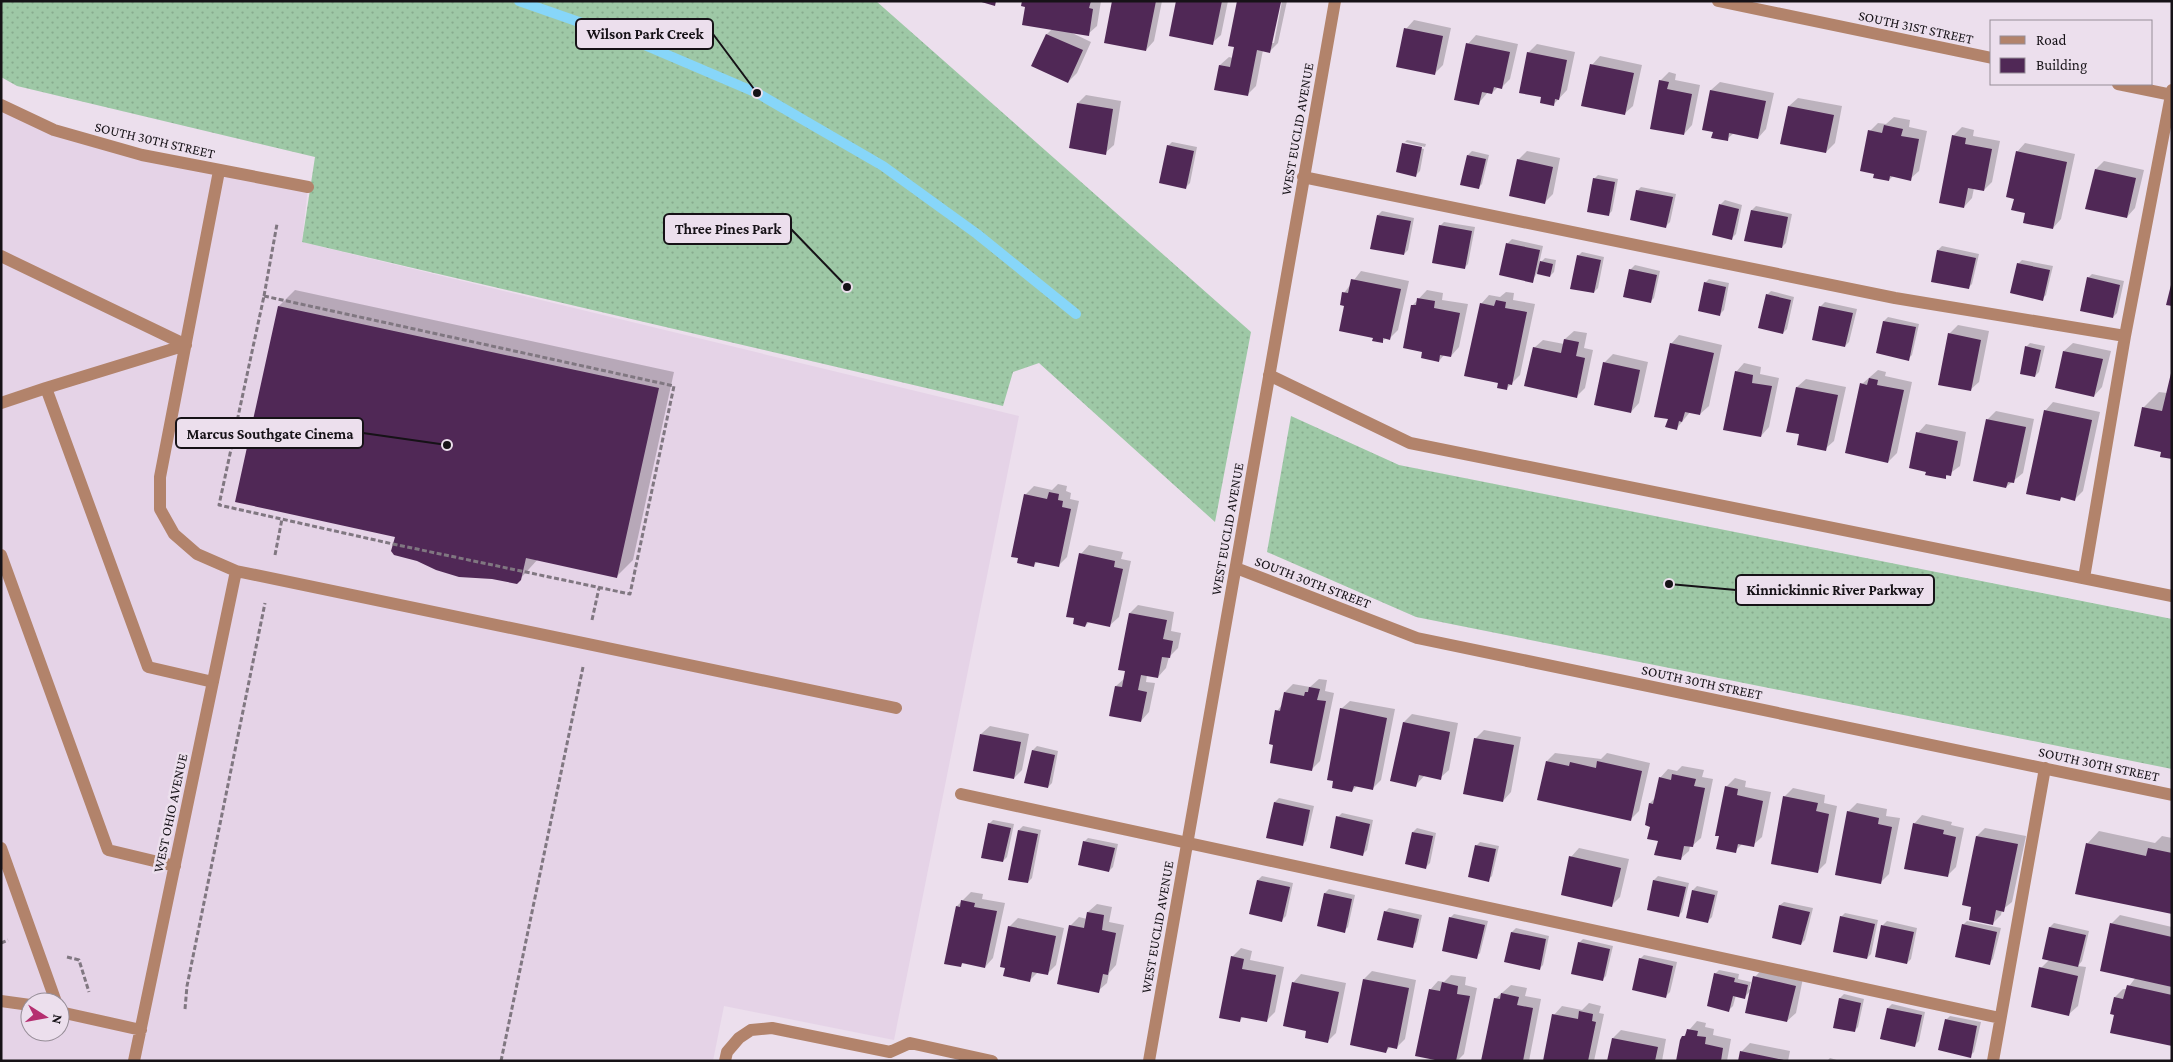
<svg xmlns="http://www.w3.org/2000/svg" width="2173" height="1062" viewBox="0 0 2173 1062" font-family="'Crimson Pro',serif">
<style>
.built{fill:#e5d3e7;fill-rule:evenodd}
.grass{fill:url(#grass-dots)}
.shadow{fill:#0003}
.lines{fill:none;stroke-linecap:round;stroke-linejoin:round}
.stream{stroke:#87d6f9;stroke-width:10}
.building{fill:#502856}
.path{stroke:#807781;stroke-width:3;stroke-dasharray:5 2.5;stroke-linecap:butt}
.minor{stroke:#b2836b;stroke-width:12}
.labels{text-anchor:middle;dominant-baseline:central;stroke-width:5;stroke-linejoin:round;paint-order:stroke}
.street-label{font-size:14px;fill:#161217;stroke:#ecdfed}
.leader{fill:none;stroke:#161217;stroke-width:2}
.callout-dot{fill:#161217;stroke:#ecdfed;stroke-width:2}
.callout{fill:#ecdfed;stroke:#161217;stroke-width:2}
.callout-label{font-size:15px;text-anchor:middle;font-weight:bold;fill:#161217}
</style>
<defs>
<pattern id="grass-dots" width="8" height="8" patternUnits="userSpaceOnUse" patternTransform="scale(1.25)"><rect width="8" height="8" fill="#9ec8a6"/><path d="M2 2h.1M6 6h.1" fill="none" stroke="#87ab8e" stroke-width="1.8" stroke-linecap="round"/></pattern>
</defs>
<rect width="100%" height="100%" fill="#ecdfed"/>
<path class="built" d="M1,105l53,25 254,57 -6,55 717,174 -125,624 -170,-34 -11,55h-712zM30,1002h30v30h-30z"/>
<path class="grass" d="M1,1h875l375,331 -36,190 -176,-159 -26,9 -10,34 -701,-164 13,-85 -298,-71 -16,-9z
M1291,416l108,49 773,154v150l-756,-152 -149,-65z"/>
<path class="shadow" d="M1023,1h78l-4,25 -9,8 -18,-2 21,10 -14,31 -9,9 -35,-16 14,-32 5,-5z
M1114,1h48l-8,40 -8,9z
M1177,1h51l-7,34 -9,8z
M1239,1h41l-9,42h3l8,-42h5l-9,42 -8,8 -7,-1 -7,36 -9,9 -31,-6 4,-24 9,-8 4,1z
M1414,20l37,8 -8,37 -9,9 -28,-45z
M1476,35l42,9 -8,35 -8,8h-4l-6,6 -4,-1 -10,12 -10,-60z
M1537,44l38,8 -8,38 -14,15 -10,-9 -15,-43z
M1600,56l42,9 -9,41 -9,8 -32,-49z
M1669,72l7,2 -1,6 25,5 -8,40 -8,9 -24,-53z
M1720,82l54,11 -8,36 -8,9 -24,-5 -7,6 -13,-8 -11,-2 8,-39z
M1086,95l35,6 -7,44 -9,8 -35,-6 8,-44z
M1798,98l44,8 -7,37 -9,9 -37,-46z
M1894,117l16,3 -1,7 18,4 -8,40 -9,8 -17,-3 -4,4 -19,-49 8,-8 8,1z
M1962,127l12,3 -1,6 27,5 -8,41 -8,8 -10,-2 -2,10 -8,9 -11,-71z
M1407,140l19,4 -1,3 -20,-5z
M1172,142l25,5 -7,36 -4,4 -18,-41z
M1405,143v2l19,4 -4,22 -4,4 -13,-31z
M2025,143l50,11 -14,65 -8,9 -26,-16 -11,-13 1,-47z
M1472,151l17,4 -7,29 -4,4 -10,-33z
M1527,151l33,7 -7,36 -9,9 -26,-43z
M2104,161l40,9 -9,38 -8,9 -31,-48z
M1598,175l20,4 -6,32 -4,4 -14,-36z
M1641,187l35,7 -6,28 -4,4 -29,-35z
M1725,200l17,5 -6,29 -4,4 -11,-34z
M1756,206l36,8 -6,29 -4,4 -36,-7 6,-30z
M1382,211l32,7 -6,32 -4,4 -26,-39z
M1444,222l31,5 -7,37 -4,4 -24,-42z
M1512,239l31,7 -4,18 6,-6 11,2 -2,12 -4,4 -13,-3 -5,8 -31,-7 7,-31z
M1942,246l37,8 -7,30 -4,4 -30,-38z
M1582,252l22,5 -6,31 -4,4 -16,-36z
M2022,260l31,6 -7,29 -4,4 -24,-35z
M1635,265l25,6 -6,27 -4,4 -25,-6 6,-27z
M1361,271l48,10 -11,49 -8,8h-4l-4,4 -37,-37 -1,-12z
M2092,274l32,7 -7,32 -4,4 -25,-39z
M1709,279l20,4 -5,27 -4,4 -15,-31z
M295,290l379,82 -41,188 -16,16 -79,-17 -18,20 -102,-20 -21,-23 -161,-35 43,-195z
M1427,290l16,3 -1,7 26,4 -9,43 -8,9 -7,-1 -5,6 -16,-10 -11,-45z
M1771,291l23,6 -7,32 -4,4 -16,-38z
M1506,292l8,1 -1,7 22,4 -15,71 -14,14 -7,-7 -18,-78 8,-9 11,2z
M1825,302l32,7 -8,33 -4,4 -31,-7 7,-33z
M1888,317l31,7 -7,31 -4,4 -30,-7 6,-31z
M1958,325l31,6 -10,51 -9,8 -21,-56z
M1574,331l13,2 -3,15 9,2 -8,38 -8,8 -43,-48 9,-8 21,4 1,-5z
M1679,335l43,10 -13,61 -9,8 -10,-2 -13,16 -6,-84z
M2030,343l15,3 -6,26 -4,4 -9,-29z
M2073,343l38,8 -9,36 -8,9 -30,-45z
M1613,354l35,8 -9,41 -8,9 -27,-49z
M1744,363l17,4 -1,7 19,4 -10,49 -8,9 -25,-64z
M1878,370l8,2 -1,4 27,6 -15,71 -9,9 -26,-78z
M1806,379l40,8 -12,54 -9,8 -25,-16 -3,-46z
M2159,392l8,1 -5,58 -19,-43z
M2053,402l47,10 -17,79 -8,8 -12,-3 -4,4 -14,-89z
M1996,411l38,8 -11,54 -17,14 -31,-7 13,-61z
M1926,424l40,8 -6,34 -15,11 -18,-6 -9,-38z
M1058,484l9,2 -1,5 5,2 -1,6 9,2 -12,56 -9,9 -20,-5 -4,4 -9,-70 9,-9 18,4z
M1089,545l34,7 -2,7 10,2 -12,56 -9,8 -20,-4 -5,5 -4,-72z
M1138,605l36,7 -3,19 10,2 -3,15 -9,9 -3,11 -8,9 -11,-2 -1,7 9,1 -6,29 -8,9 -25,-35 9,-8 5,-65z
M1319,679l8,1 -2,11 9,2 -14,68 -9,9 -34,-59 5,-6 3,-13 8,-8 17,3z
M1350,701l45,8 -14,71 -8,8 -15,-3 -6,6 -11,-82z
M1412,714l46,9 -9,47 -9,8 -15,-3 -9,10 -24,-5 12,-58z
M990,726l39,8 -7,36 -8,8 -33,-44z
M1484,730l37,7 -10,55 -8,9 -28,-62z
M1037,746l21,5 -6,32 -4,4 -15,-37z
M1555,753l46,6 6,-6 43,10 -11,48 -8,8 -84,-58z
M1682,766l22,4 -2,7 11,2 -12,59 -9,8h-2l-1,5 -9,8 -21,-19 -7,-14 -6,-2 4,-21 6,-6 4,-19 8,-9 9,2z
M1735,778l11,3 -1,6 26,5 -9,45 -9,8 -10,-2 -8,8 -9,-64z
M1793,788l32,7 -1,8 13,3 -11,57 -8,8 -34,-74z
M1279,798l35,8 -8,35 -4,4 -34,-8 7,-35z
M1857,803l30,6 -1,7 14,2 -11,56 -8,8 -33,-70z
M1342,813l31,7 -6,30 -4,4 -25,-37z
M1922,815l30,7 -1,3 13,3 -8,39 -9,9 -33,-52z
M993,820l21,4 -7,33 -4,4 -14,-37z
M1023,826l18,4 -9,48 -4,4 -9,-52z
M1417,828l19,5 -6,30 -4,4 -13,-35z
M1985,828l41,8 -14,66 -10,8 -1,5 -8,8 -20,-17 -10,-2 14,-68z
M2099,831l56,12 7,-7 10,2v75l-85,-69z
M1088,838l30,6 -5,23 -4,4 -25,-29z
M1480,842l19,4 -7,30 -4,4 -12,-34z
M1579,848l50,11 -9,38 -8,8 -41,-48z
M1262,876l31,7 -7,33 -4,4 -31,-7 7,-33z
M1658,876l31,7 -7,29 -4,4 -29,-7 5,-29z
M1697,886l21,5 -6,26 -4,4 -15,-31z
M1329,889l26,6 -7,32 -4,4 -26,-6 7,-32z
M971,892l12,2 -1,5 23,4 -12,55 -8,9 -21,-5 -4,4 -3,-60z
M1784,902l29,6 -8,32 -4,4 -21,-39z
M1097,904l15,3 -3,15 15,3 -8,40 -7,8 -2,10 -9,8 -28,-65 9,-9 8,2 1,-7z
M1389,908l33,7 -6,27 -4,4 -27,-34z
M1845,913l33,7 -7,34 -4,4 -26,-41z
M1454,914l34,7 -8,32 -4,4 -26,-39z
M2120,915l52,12v118l-56,-31 -1,-17 8,-8h4l9,-12 -25,-53z
M1018,918l46,10 -8,37 -8,8 -9,-2 -9,9 -21,-53z
M1887,921l30,7 -6,31 -4,4 -24,-38z
M1967,921l34,7 -8,31 -4,4 -26,-38z
M2054,923l35,8 -7,30 -4,5 8,1 -8,39 -9,8 -28,-46 9,-9v-32z
M1516,928l33,8 -6,29 -4,4 -33,-8 6,-29z
M1583,939l30,7 -7,30 -4,4 -23,-37z
M1241,948l11,3 -2,9 34,7 -9,45 -9,9 -23,-4 -4,4 -7,-64z
M1644,955l33,7 -7,30 -4,4 -26,-37z
M1763,968l40,10 -7,35 -9,8 -36,-31 -6,7 -9,-2 -3,11 -4,4 -14,-36 4,-4 20,4 -1,5 13,3 -2,7 2,1 4,-13z
M1372,971l44,9 -11,59 -9,9 -5,-2 -5,5 -22,-72z
M1301,974l45,9 -10,50 -8,8 -20,-11 -15,-47z
M1451,975l15,2 -1,8 12,3 -13,66 -7,7h-10l-17,-71 8,-9 6,1z
M1511,985l16,3 -2,8 16,3 -12,62h-47l13,-62z
M1844,994l20,5 -6,28 -4,4 -20,-4 6,-29z
M1589,1003l12,3 -2,7 5,1 -10,47h-50l10,-46 8,-9 20,4z
M1892,1004l33,8 -6,29 -4,4 -27,-37z
M1950,1016l31,6 -7,30 -4,4 -24,-36z
M1697,1021l9,2 -1,4 9,2 -1,6 18,4 -4,22h-50l6,-24z
M1621,1030l45,9 -4,22h-54l5,-23z
M1750,1043l40,8 -2,10h-49l2,-9z
M1830,1058l10,3h-13z"/>
<g class="lines">
<path class="stream" d="M519,1l123,43 115,49 126,73 94,68 99,80"/>
</g>
<path class="building" d="M978,1h18l-1,5z
M1022,1h69l-2,7 4,1 -4,27 -67,-11 3,-18 -4,-1z
M1112,1h44l-10,50 -42,-8z
M1176,1h46l-9,44 -44,-9z
M1237,1l44,1 -11,51 -13,-3 -9,46 -34,-6 5,-25 11,2 4,-20 -6,-1z
M1404,28l39,8 -8,39 -39,-8z
M1046,34l37,16 -15,33 -37,-17z
M1466,43l44,9 -8,37 -8,-2 -2,7 -10,-2 -3,13 -25,-5z
M1527,52l40,8 -8,40 -4,-1 -1,7 -14,-3 1,-6 -22,-4z
M1590,64l44,9 -9,42 -44,-9z
M1659,80l10,2 -2,7 25,5 -8,41 -34,-6z
M1710,90l56,11 -8,38 -29,-6 -1,8 -17,-3 2,-6 -11,-2z
M1077,103l36,6 -7,46 -37,-7z
M1788,106l46,9 -8,38 -46,-9z
M1884,125l19,4 -2,7 18,3 -8,42 -21,-5 -1,5 -16,-3 1,-4 -14,-3 8,-41 14,3z
M1952,135l14,3 -1,6 27,5 -8,42 -16,-3 -4,20 -25,-5z
M1402,143l20,4 -6,30 -20,-5z
M1167,145l27,6 -8,38 -27,-6z
M2016,151l51,11 -14,67 -30,-6 2,-10 -14,-3 3,-11 -8,-2z
M1467,155l19,4 -7,30 -19,-4z
M1517,159l36,8 -8,37 -36,-8z
M2095,169l41,9 -9,40 -42,-9z
M1593,178l22,4 -6,34 -22,-4z
M1636,190l37,7 -7,31 -36,-8z
M1719,204l20,5 -7,31 -20,-5z
M1751,210l37,7 -6,31 -38,-7z
M1377,215l34,6 -7,34 -34,-6z
M1439,225l33,6 -7,38 -33,-6z
M1506,243l34,7 -7,33 -34,-8z
M1937,250l39,8 -7,31 -38,-7z
M1577,255l24,5 -7,33 -24,-4z
M1540,261l13,3 -3,13 -13,-3z
M2017,263l33,7 -7,31 -33,-8z
M1629,269l28,6 -6,28 -28,-6z
M2087,277l33,8 -7,33 -33,-7z
M1351,279l50,10 -11,51 -7,-2v5l-11,-2 1,-3 -34,-7 5,-25 -4,-1 2,-13 6,1z
M2172,281v25l-6,-1z
M1704,282l22,5 -6,29 -22,-5z
M1766,294l25,6 -8,34 -25,-6z
M1417,298l18,3 -1,7 26,5 -9,44 -11,-2 -1,7 -18,-4 1,-6 -19,-4 8,-43h5z
M1496,300l10,2 -1,6 22,4 -15,73 -4,-1 -1,6 -10,-2 1,-5 -34,-7 16,-73 14,3z
M278,306l381,82 -42,190 -91,-20 -5,22 -4,4 -25,-5 -33,-2 -23,-7 -19,-9 -23,-6 -3,-4 4,-14 -160,-35z
M1819,306l34,7 -8,34 -33,-7z
M1883,321l33,6 -7,34 -33,-8z
M1948,333l33,7 -10,51 -33,-6z
M1564,339l15,3 -3,14 9,2 -8,40 -53,-12 9,-39 28,6z
M1670,343l44,10 -14,62 -15,-3 -3,10 -3,-1 -2,9 -12,-3 3,-8 -14,-2z
M2025,346l16,4 -6,27 -15,-3z
M2063,351l40,8 -9,38 -39,-9z
M1603,362l37,8 -9,43 -37,-8z
M2172,369v90l-12,-2 1,-5 -27,-6 8,-39 20,4z
M1735,371l18,4 -1,8 20,3 -11,51 -38,-7z
M1869,378l9,2 -1,5 27,5 -16,73 -43,-10 15,-70 7,2z
M1796,387l42,8 -12,56 -29,-6 2,-11 -13,-2z
M2044,410l48,10 -17,81 -14,-4 -1,4 -34,-7z
M1986,419l40,8 -12,56 -6,-1 -2,6 -33,-7z
M1916,432l42,9 -7,35 -5,-1v4l-21,-4 1,-3 -17,-4z
M1049,492l10,2 -1,6 5,1 -1,6 9,2 -12,58 -24,-5 -1,5 -17,-4 1,-5 -7,-1 13,-63 23,5z
M1079,553l36,8 -1,6 9,2 -13,58 -23,-5 -2,5 -12,-3 1,-6 -8,-1z
M1129,613l38,7 -4,19 10,2 -3,17 -8,-1 -4,21 -17,-3 -3,15 9,2 -6,30 -32,-6 6,-30 7,1 3,-16 -7,-1z
M1309,687l11,2 -3,11 9,1 -14,70 -42,-8 3,-18 -4,-1 6,-34 5,1 4,-19 20,4 1,-4h3z
M1340,708l47,10 -14,72 -19,-4 -2,6 -20,-4 1,-7 -6,-1z
M1403,722l47,10 -9,48 -22,-5 -3,12 -26,-6z
M980,734l41,8 -7,37 -41,-8z
M1474,738l40,7 -11,57 -40,-8z
M1032,750l23,5 -7,33 -24,-5z
M1546,761l23,5 1,-4 26,6 1,-7 45,10 -11,50 -94,-21z
M1672,774l24,5 -2,7 11,2 -12,59 -9,-1 -3,14 -27,-5 4,-14 -11,-2 3,-12 -5,-2 4,-22 4,1 6,-27 12,3z
M1725,786l13,3 -1,6 26,6 -9,46 -16,-3 -2,9 -20,-4 3,-13h-4z
M1783,796l35,7 -2,8 13,3 -11,59 -47,-9z
M1274,802l36,8 -7,36 -37,-8z
M1847,811l32,7 -1,6 14,3 -11,57 -46,-9z
M1336,816l34,8 -7,32 -33,-8z
M988,823l23,5 -8,34 -22,-4z
M1913,823l31,7 -1,4 13,3 -8,40 -44,-8z
M1018,830l20,4 -10,49 -20,-3z
M1412,832l21,4 -7,33 -21,-5z
M1976,836l42,8 -14,68 -8,-2 -3,15 -24,-5 2,-13 -9,-2z
M1083,841l32,7 -6,24 -31,-7z
M2086,843l60,13 2,-8 24,5v61l-97,-20z
M1475,845l21,4 -7,33 -21,-5z
M1569,856l52,12 -9,39 -51,-12z
M1257,880l33,7 -8,35 -33,-8z
M1653,880l33,7 -7,30 -32,-7z
M1692,890l23,5 -7,28 -22,-5z
M1324,893l28,6 -7,34 -28,-7z
M961,900l14,3 -1,4 23,4 -12,57 -23,-5 -1,4 -17,-3 12,-58 4,1z
M1779,905l31,7 -9,33 -29,-7z
M1384,911l35,8 -6,29 -36,-8z
M1087,912l17,3 -2,15 14,3 -8,42 -5,-1 -4,19 -42,-9 12,-59 15,3z
M1840,916l35,8 -8,35 -34,-7z
M1449,917l36,8 -8,34 -35,-8z
M2110,923l62,14v50l-72,-16z
M1962,924l35,8 -7,33 -35,-8z
M1881,925l33,7 -7,32 -32,-7z
M1008,926l48,10 -8,39 -16,-3 -2,10 -27,-6 2,-8 -5,-1z
M2049,927l37,8 -8,32 -36,-8z
M1511,932l35,7 -6,31 -36,-8z
M1578,942l32,7 -7,32 -32,-7z
M1231,956l13,3 -2,10 34,6 -9,47 -26,-5 -1,5 -21,-4z
M1639,958l34,8 -7,32 -34,-8z
M2039,967l39,9 -9,40 -38,-9z
M1714,973l21,5 -1,4 14,3 -3,14 -12,-3 -4,16 -22,-6z
M1753,976l43,10 -9,36 -42,-9z
M1363,979l46,9 -12,61 -9,-2 -2,6 -36,-8z
M1292,982l47,10 -11,51 -23,-5 1,-7 -23,-5z
M1442,982l16,4 -1,8 13,2 -14,65h-16l-25,-5 14,-67 11,2z
M2127,985l45,10v51l-62,-13 4,-18 -4,-1 4,-17 9,2z
M1501,993l18,4 -2,8 16,3 -10,53h-42l13,-63 6,1z
M1839,998l22,5 -6,29 -22,-4z
M1887,1008l35,7 -7,32 -35,-8z
M1579,1011l14,3 -1,7 4,1 -8,39h-45l9,-47 26,5z
M1945,1019l32,7 -6,32 -33,-8z
M1687,1029l11,2 -1,5 9,1 -1,7 18,4 -2,13h-45l4,-21 2,-4h3z
M1612,1038l46,9 -3,14h-48z
M1740,1051l44,9v1h-46z"/>
<g class="lines">
<path class="path" d="M264,296l410,90 -44,208 -237,-50 -174,-39z
M264,296l13,-72
M275,555l7,-36
M592,620l7,-32
M1,943l7,-3
M67,957l12,3 10,32
M185,1009l2,-23 78,-383
M501,1061l82,-394"/>
<path class="minor" d="M1718,1l274,57
M2118,84l54,11
M1,105l53,25 88,25 166,32
M219,171l-59,306v32l14,25 23,20 39,17 660,137
M1303,177l592,121 230,38
M1,256l185,89
M1269,375l141,68 762,153
M46,388l140,-43
M1,403l45,-15 102,279 65,15
M1,555l107,295 67,16
M1236,568l181,70 755,157
M2084,578l41,-242 47,-246
M961,794l1039,224
M1,848l55,154
M1,1001l29,4
M60,1012l81,18
M134,1061l102,-490
M725,1061l2,-9 12,-14 12,-8 21,-2 118,24 20,-9 82,18
M1149,1061l186,-1060
M1993,1061l52,-293"/>
</g>
<g class="labels">
<g class="street-label">
<text transform="translate(1916 27) rotate(12)">SOUTH 31ST STREET</text>
<text transform="translate(1297 129) rotate(-80)">WEST EUCLID AVENUE</text>
<text transform="translate(155 140) rotate(13)">SOUTH 30TH STREET</text>
<text transform="translate(1227 529) rotate(-80)">WEST EUCLID AVENUE</text>
<text transform="translate(1313 582) rotate(21)">SOUTH 30TH STREET</text>
<text transform="translate(1702 682) rotate(12)">SOUTH 30TH STREET</text>
<text transform="translate(2099 764) rotate(12)">SOUTH 30TH STREET</text>
<text transform="translate(170 813) rotate(-78)">WEST OHIO AVENUE</text>
<text transform="translate(1157 927) rotate(-80)">WEST EUCLID AVENUE</text>
</g>
</g>
<path class="leader" d="M757 93L713 34M847 287L791 229M447 445L363 433M1669 584L1736 590"/>
<g class="callout-dot">
<circle cx="757" cy="93" r="5"/>
<circle cx="847" cy="287" r="5"/>
<circle cx="447" cy="445" r="5"/>
<circle cx="1669" cy="584" r="5"/>
</g>
<g class="callout">
<rect x="576" y="19" width="137" height="30" rx="5"/>
<rect x="664" y="214" width="127" height="30" rx="5"/>
<rect x="176" y="418" width="187" height="30" rx="5"/>
<rect x="1736" y="575" width="198" height="30" rx="5"/>
</g>
<g class="callout-label">
<text x="645" y="39">Wilson Park Creek</text>
<text x="728" y="234">Three Pines Park</text>
<text x="270" y="439">Marcus Southgate Cinema</text>
<text x="1835" y="595">Kinnickinnic River Parkway</text>
</g>
<rect width="2173" height="1062" fill="none" stroke="#161217" stroke-width="5"/>
<rect x="1990" y="20" width="162" height="65" fill="#ecdfed" stroke="#968d97"/>
<rect x="2000" y="36" width="25" height="8" fill="#b2836b" stroke="#968d97"/>
<text x="2036" y="45" font-size="15" fill="#161217">Road</text>
<rect x="2000" y="58" width="25" height="15" fill="#502856" stroke="#968d97"/>
<text x="2036" y="70" font-size="15" fill="#161217">Building</text>
<g transform="translate(45 1017) rotate(101)"><circle r="24" fill="#ecdfed" stroke="#968d97"/>
<path d="M0-4L9 19L0 12L-9 19Z" fill="#b52e70"/>
<text y="-8" font-size="14" font-weight="bold" text-anchor="middle" fill="#161217">N</text>
</g>
</svg>
